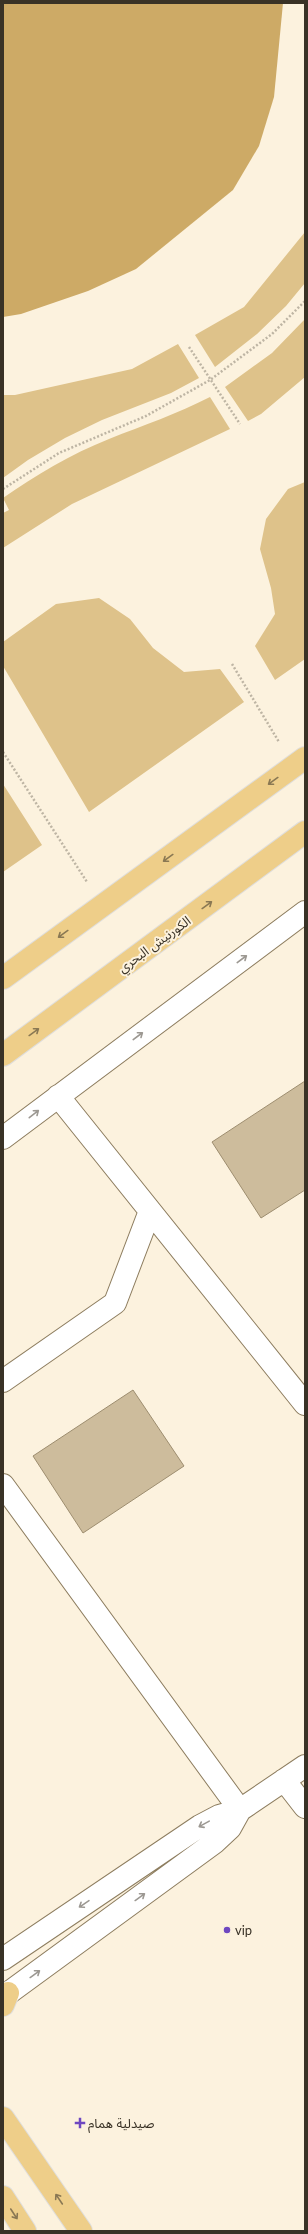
<svg xmlns="http://www.w3.org/2000/svg" width="308" height="2234" viewBox="0 0 308 2234" font-family="Lato,'Noto Sans Arabic',sans-serif">
<style>
.green{fill:#dec28a}
.water{fill:#cdaa66}
.building{fill:#cdbc9c;stroke:#9d8d6f}
.lines{fill:none;stroke-linecap:round;stroke-linejoin:round}
.minor-casing{stroke:#8d7d5f;stroke-width:24}
.major-casing{stroke:#dfdedc;stroke-width:24}
.path{stroke:#beb5a4;stroke-width:2.5;stroke-dasharray:2 2;stroke-linecap:butt}
.minor{stroke:#fff;stroke-width:22}
.major{stroke:#eece89;stroke-width:22}
.oneway{stroke:#8a7853}
.oneway2{stroke:#9c9892}
.poi-dot{fill:#6e47c0;stroke:#fcf2de;stroke-width:1.5}
.labels{text-anchor:middle;dominant-baseline:central;stroke-width:4;stroke-linejoin:round;paint-order:stroke}
.street-label{font-size:13px;fill:#393226;stroke:#fcf2de}
.poi-label{font-size:13px;fill:#393226;stroke:#fcf2de;text-anchor:start}
</style>
<rect width="100%" height="100%" fill="#fcf2de"/>
<path class="green" d="M305,232v51l-19,23 -29,28 -42,33 -20,-32 49,-28z
M305,319v58l-44,37 -13,7 -23,-34 47,-34z
M178,344l21,34 -28,15 -69,27 -37,18 -37,22 -25,18v-83h12l117,-26z
M210,397l20,32 -158,75 -69,44v-35l6,-3 -6,-12c33,-23 68,-44 106,-59 35,-14 68,-25 101,-42z
M305,482v177l-30,21 -20,-34 20,-32 -4,-26 -11,-39 6,-30 22,-30z
M99,598l31,21 23,29 31,24 36,-3 24,33 -155,110 -86,-146v-24l53,-38z
M3,784l39,61 -39,27z"/>
<path class="water" d="M3,3h280l-9,94 -15,49 -26,44 -97,79 -48,22 -67,23 -18,3z"/>
<path class="building" d="M305,1081v109l-44,28 -49,-76z
M133,1390l51,76 -101,67 -50,-77z"/>
<g class="lines">
<defs>
<path id="minor" d="M58,1096l247,308
M3,1138l302,-226
M3,1381l112,-78 35,-92
M3,1485l237,325
M284,1780l21,27
M3,1959l197,-133 19,-10 21,-6 65,-44
M3,1997l212,-155 15,-14 10,-18"/>
<path id="major" d="M3,978l302,-220
M3,1055l302,-223
M3,2005l5,-12
M3,2118l78,113
M3,2197l22,34"/>
</defs>
<use href="#minor" class="minor-casing"/>
<use href="#major" class="major-casing"/>
<path class="path" d="M189,347l51,77
M3,489l56,-36 87,-37 64,-36 62,-46 33,-33
M232,664l47,78
M3,752l84,130"/>
<use href="#minor" class="minor"/>
<use href="#major" class="major"/>
</g>
<defs><path id="oneway-shaft" d="M-6 0H5M1.5-3L5.5 0L1.5 3" fill="none" stroke-width="1.6" stroke-linecap="round" stroke-linejoin="round"/></defs>
<g class="oneway">
<use href="#oneway-shaft" transform="translate(273 781) rotate(144)"/>
<use href="#oneway-shaft" transform="translate(168 858) rotate(144)"/>
<use href="#oneway-shaft" transform="translate(207 905) rotate(-36)"/>
<use href="#oneway-shaft" transform="translate(63 934) rotate(144)"/>
<use href="#oneway-shaft" transform="translate(34 1032) rotate(-36)"/>
<use href="#oneway-shaft" transform="translate(59 2199) rotate(-124)"/>
<use href="#oneway-shaft" transform="translate(14 2214) rotate(57)"/>
</g>
<g class="oneway2">
<use href="#oneway-shaft" transform="translate(242 959) rotate(-37)"/>
<use href="#oneway-shaft" transform="translate(138 1036) rotate(-37)"/>
<use href="#oneway-shaft" transform="translate(34 1114) rotate(-38)"/>
<use href="#oneway-shaft" transform="translate(204 1824) rotate(151)"/>
<use href="#oneway-shaft" transform="translate(140 1897) rotate(-36)"/>
<use href="#oneway-shaft" transform="translate(84 1904) rotate(146)"/>
<use href="#oneway-shaft" transform="translate(35 1974) rotate(-36)"/>
</g>
<g class="poi-dot">
<circle cx="227" cy="1930" r="4"/>
<path d="M78 2117h4v4h4v4h-4v4h-4v-4h-4v-4h4z"/>
</g>
<g class="labels">
<g class="street-label">
<text transform="translate(154 944) rotate(-36)">الكورنيش البحري</text>
</g>
<g class="poi-label">
<text x="235" y="1930">vip</text>
<text x="88" y="2123">صيدلية همام</text>
</g>
</g>
<rect width="308" height="2234" fill="none" stroke="#393226" stroke-width="8"/>
</svg>
